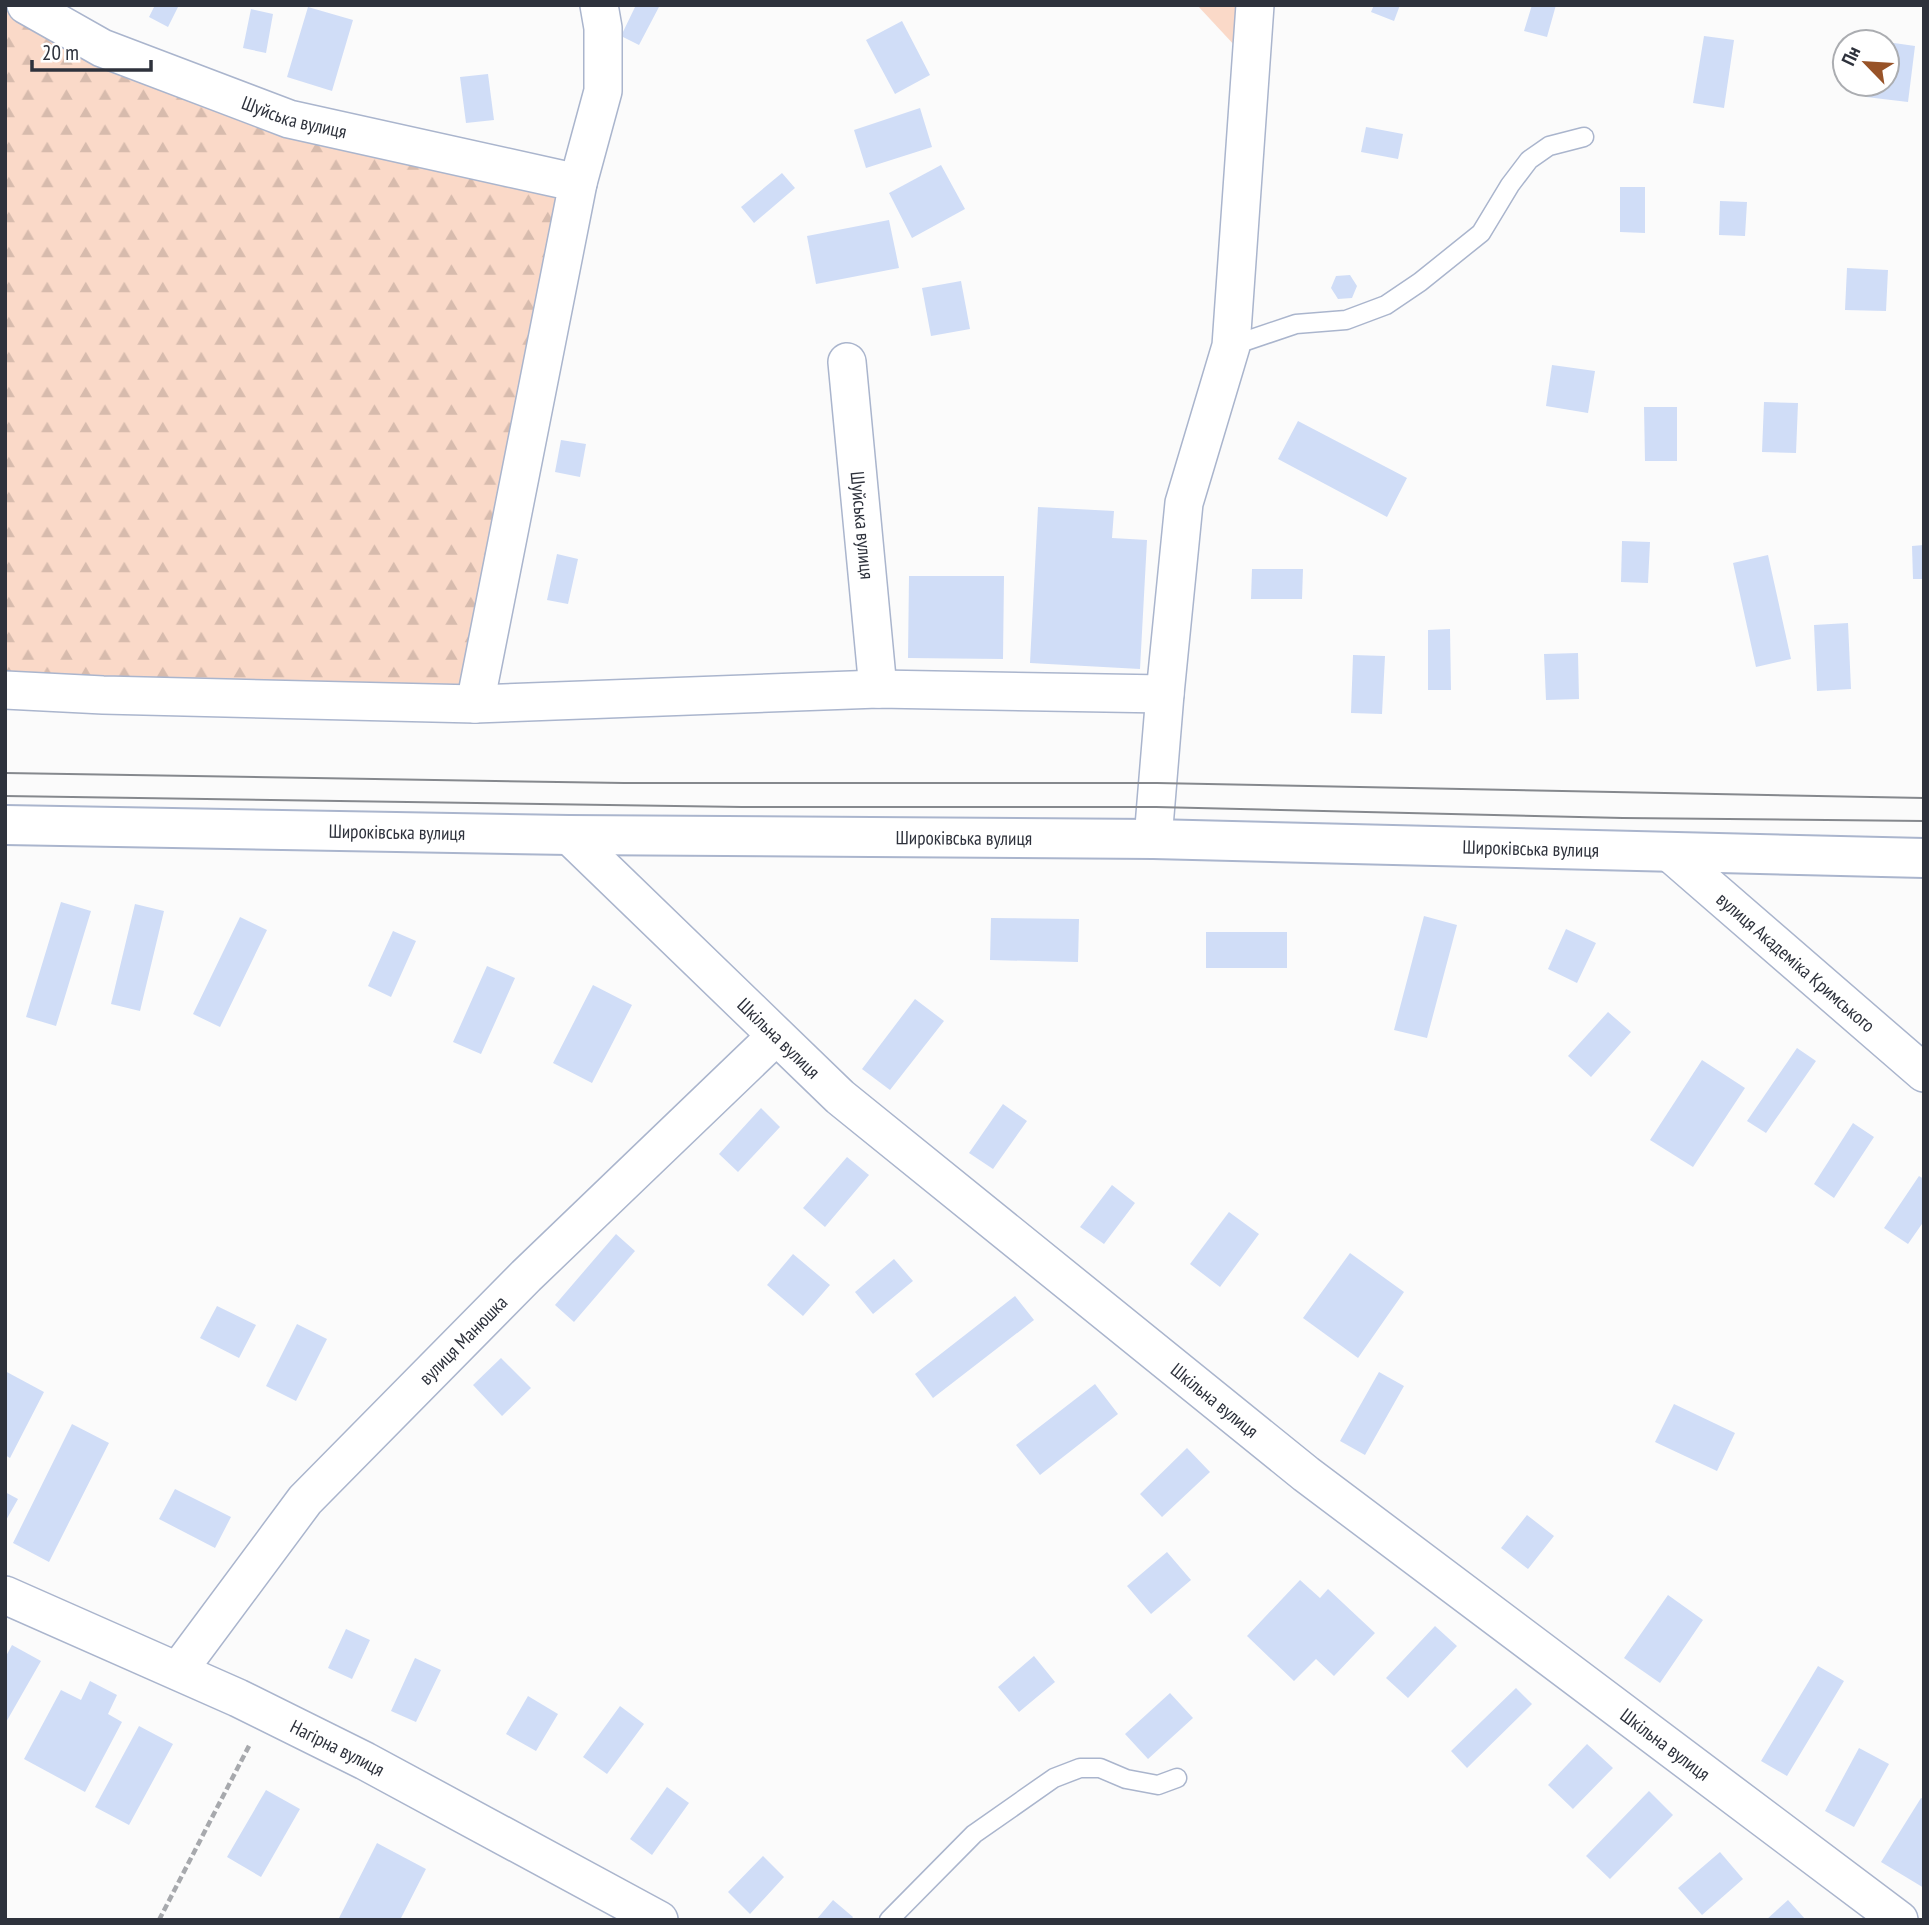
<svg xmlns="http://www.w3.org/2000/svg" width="1929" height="1925" viewBox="0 0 1929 1925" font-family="'PT Sans Narrow',sans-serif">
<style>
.green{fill:#fad9c8}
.forest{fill:url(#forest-firs)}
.building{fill:#d0ddf7}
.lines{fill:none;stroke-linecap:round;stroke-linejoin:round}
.service-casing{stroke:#aab5cd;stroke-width:21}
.minor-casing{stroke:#aab5cd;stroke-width:40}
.secondary-casing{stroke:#aab5cd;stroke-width:42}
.path{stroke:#a7a9ad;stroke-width:4.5;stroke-dasharray:7 3.5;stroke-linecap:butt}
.service{stroke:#fff;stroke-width:18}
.minor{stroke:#fff;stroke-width:37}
.secondary{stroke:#fff;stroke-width:38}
.tram{stroke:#85888d;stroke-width:2}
.labels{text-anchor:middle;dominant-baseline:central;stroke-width:6;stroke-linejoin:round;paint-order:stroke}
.street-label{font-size:19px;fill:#2e323c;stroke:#fff}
</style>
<defs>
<pattern id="forest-firs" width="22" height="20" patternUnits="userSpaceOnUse" patternTransform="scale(1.75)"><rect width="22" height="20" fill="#fad9c8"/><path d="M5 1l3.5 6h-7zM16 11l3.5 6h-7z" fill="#d7bbad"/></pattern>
</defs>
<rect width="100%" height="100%" fill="#fbfbfb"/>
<path class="green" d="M1197,5h58l-5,57z"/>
<path class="forest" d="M6,8l86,50 470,138 -98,496 -459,-19z"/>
<path class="building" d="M155,5h24l-11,22 -19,-10z
M636,5h24l-21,40 -18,-9z
M1374,5h26l-6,16 -23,-9z
M1532,5h24l-9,32 -23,-6z
M308,7l45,13 -21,71 -45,-14z
M251,9l22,5 -7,39 -23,-5z
M902,21l28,54 -35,19 -29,-54z
M1704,36l30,4 -10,68 -31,-5z
M1887,42l28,4 -7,56 -42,-5 1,-13h20z
M488,74l6,46 -28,3 -6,-46z
M920,108l12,39 -66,21 -12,-38z
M1366,127l37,7 -5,25 -37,-7z
M941,165l24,44 -53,29 -23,-45z
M782,173l13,15 -41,35 -13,-16z
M1620,187h25v46l-25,-1z
M1720,201l27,1 -2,34 -26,-1z
M889,220l10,48 -83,16 -9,-48z
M1847,268l41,2 -2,41 -41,-1z
M1350,275l7,11 -5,12 -14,1 -7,-11 5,-12z
M961,281l9,48 -39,7 -9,-48z
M1552,365l43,6 -7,42 -42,-7z
M1764,402l34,1 -2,50 -34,-1z
M1644,407h33v54h-32z
M1298,421l109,57 -20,39 -109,-58z
M561,440l25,4 -6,33 -25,-5z
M1038,507l76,4 -2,27 35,2 -7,129 -110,-6z
M1622,541l28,1 -2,41 -27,-1z
M1924,545v34h-11l-1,-33z
M557,554l21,5 -10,45 -21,-4z
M1768,555l23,104 -35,8 -23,-104z
M1252,569h51l-1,30h-51z
M909,576h95l-1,83 -95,-1z
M1848,623l3,66 -34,2 -3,-66z
M1450,629l1,61h-23v-60z
M1578,653l1,46 -33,1 -2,-46z
M1353,655l32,1 -3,58 -31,-1z
M61,902l30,9 -35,115 -30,-9z
M135,904l29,7 -24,100 -29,-7z
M1424,916l33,9 -30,113 -33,-8z
M240,917l27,13 -47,97 -27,-13z
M991,918l88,1 -1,43 -88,-2z
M1566,929l30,14 -19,40 -29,-14z
M393,931l23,10 -25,56 -23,-11z
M1206,932h81v36h-81z
M487,966l28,12 -34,76 -28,-12z
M593,985l39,20 -40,78 -39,-20z
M915,999l29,22 -54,69 -28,-21z
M1608,1012l23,20 -40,45 -23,-21z
M1797,1048l19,13 -50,72 -19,-12z
M1702,1060l43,28 -52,79 -43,-27z
M1003,1104l24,17 -34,48 -24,-16z
M761,1108l19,19 -42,45 -19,-18z
M1853,1123l21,14 -40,61 -20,-14z
M847,1157l22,18 -44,52 -22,-19z
M1919,1176l5,3v42l-16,23 -24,-16z
M1112,1185l23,18 -31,41 -24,-17z
M1229,1212l30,22 -39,53 -30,-23z
M616,1234l19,17 -61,71 -19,-17z
M1350,1253l54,39 -46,66 -55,-40z
M793,1254l37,31 -27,31 -36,-31z
M894,1259l19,22 -40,33 -18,-22z
M1015,1296l19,24 -101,78 -18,-24z
M217,1306l39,19 -17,33 -39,-20z
M297,1324l30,15 -31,62 -30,-15z
M501,1358l30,30 -29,28 -29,-31z
M5,1371l39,21 -34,66 -5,-3z
M1379,1372l25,14 -39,69 -25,-14z
M1095,1384l23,30 -78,61 -24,-30z
M1674,1404l61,29 -18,38 -62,-29z
M72,1424l37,19 -60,119 -36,-19z
M1187,1448l23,24 -48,45 -22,-23z
M175,1489l56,28 -16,31 -56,-29z
M5,1492l13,7 -13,23z
M1527,1515l27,21 -26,33 -27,-21z
M1167,1552l24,28 -40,34 -24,-28z
M1300,1580l20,18 8,-9 47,44 -41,43 -18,-17 -22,22 -47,-45z
M1668,1595l35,25 -43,63 -36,-25z
M1435,1626l22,20 -49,52 -22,-20z
M346,1629l24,11 -18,39 -24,-11z
M12,1645l29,16 -36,63v-66z
M1034,1656l21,26 -36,30 -21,-25z
M415,1658l26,12 -25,52 -25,-11z
M1818,1666l26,15 -57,95 -26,-15z
M90,1681l27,14 -9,19 14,8 -37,70 -61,-33 37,-69 20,10z
M1516,1688l16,16 -65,64 -16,-17z
M1170,1693l23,25 -45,41 -23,-25z
M528,1696l30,18 -22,37 -30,-17z
M620,1706l24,18 -37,50 -24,-17z
M139,1726l34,18 -44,81 -34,-18z
M1587,1744l26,24 -40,41 -25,-24z
M1859,1748l30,16 -35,63 -29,-16z
M667,1787l22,16 -37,52 -22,-16z
M266,1790l34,19 -39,68 -34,-20z
M1649,1791l24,24 -63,64 -24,-23z
M1921,1798l3,1v89l-43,-26z
M377,1843l49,26 -26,51h-62z
M1720,1852l23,27 -41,36 -24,-27z
M763,1856l21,21 -34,37 -22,-22z
M833,1900l20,17 -2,3h-35z
M1788,1900l18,20h-40z"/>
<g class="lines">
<defs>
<path id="service" d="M1231,346l65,-22 50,-4 40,-15 34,-23 61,-49 29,-48 19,-25 20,-14 35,-9
M889,1920l85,-86 80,-56 26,-10h20l26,11 32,6 19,-7"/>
<g id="minor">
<path id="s1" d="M26,5l76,43 187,71 289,64 -103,521"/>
<path d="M578,183l25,-92v-63l-4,-23"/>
<path id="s2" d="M847,362l31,327"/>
<path d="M5,690l98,5 372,9 403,-15 287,5"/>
<path id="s3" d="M569,835l271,262 466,377 593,446"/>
<path d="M1153,839l12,-145 19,-191 47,-157 24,-341"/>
<path id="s4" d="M1669,852l255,221"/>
<path id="s5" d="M5,1595l233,103 127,63 294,159"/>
<path id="s6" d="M178,1671l127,-171 221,-224 250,-240"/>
</g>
<g id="secondary">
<path id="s7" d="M5,825l564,10 584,4 771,19"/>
</g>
</defs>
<use href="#service" class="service-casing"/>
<use href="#minor" class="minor-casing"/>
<use href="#secondary" class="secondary-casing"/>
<path class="path" d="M159,1920l91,-176"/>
<use href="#service" class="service"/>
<use href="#minor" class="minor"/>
<use href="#secondary" class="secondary"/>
<path class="tram" d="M5,773l619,10h533l767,15
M5,796l737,11h414l467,11 301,3"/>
</g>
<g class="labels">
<g class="street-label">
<text stroke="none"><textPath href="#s1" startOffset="292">Шуйська вулиця</textPath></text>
<text stroke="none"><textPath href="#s2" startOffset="164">Шуйська вулиця</textPath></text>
<text stroke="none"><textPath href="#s7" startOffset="392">Широківська вулиця</textPath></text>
<text stroke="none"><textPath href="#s7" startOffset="959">Широківська вулиця</textPath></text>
<text stroke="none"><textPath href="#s7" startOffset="1526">Широківська вулиця</textPath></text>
<text stroke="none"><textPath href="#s4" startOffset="168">вулиця Академіка Кримського</textPath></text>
<text stroke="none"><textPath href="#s3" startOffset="292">Шкільна вулиця</textPath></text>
<text stroke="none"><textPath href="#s6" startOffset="438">вулиця Манюшка</textPath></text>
<text stroke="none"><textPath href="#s3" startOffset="859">Шкільна вулиця</textPath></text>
<text stroke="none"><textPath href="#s3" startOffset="1426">Шкільна вулиця</textPath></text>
<text stroke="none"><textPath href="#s5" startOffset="366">Нагірна вулиця</textPath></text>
</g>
</g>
<rect width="1929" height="1925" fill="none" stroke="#2e323c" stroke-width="14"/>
<g transform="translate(1866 63) rotate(295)"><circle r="33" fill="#ffffff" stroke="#abadb1" stroke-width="2"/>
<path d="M0-5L12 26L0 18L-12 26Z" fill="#985328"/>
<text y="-10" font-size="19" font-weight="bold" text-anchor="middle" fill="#2e323c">Пн</text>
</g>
<path d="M32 60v10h119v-10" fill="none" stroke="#2e323c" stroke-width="3.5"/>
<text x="42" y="60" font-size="21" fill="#2e323c" stroke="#ffffff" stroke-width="5" paint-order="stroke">20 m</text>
</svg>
